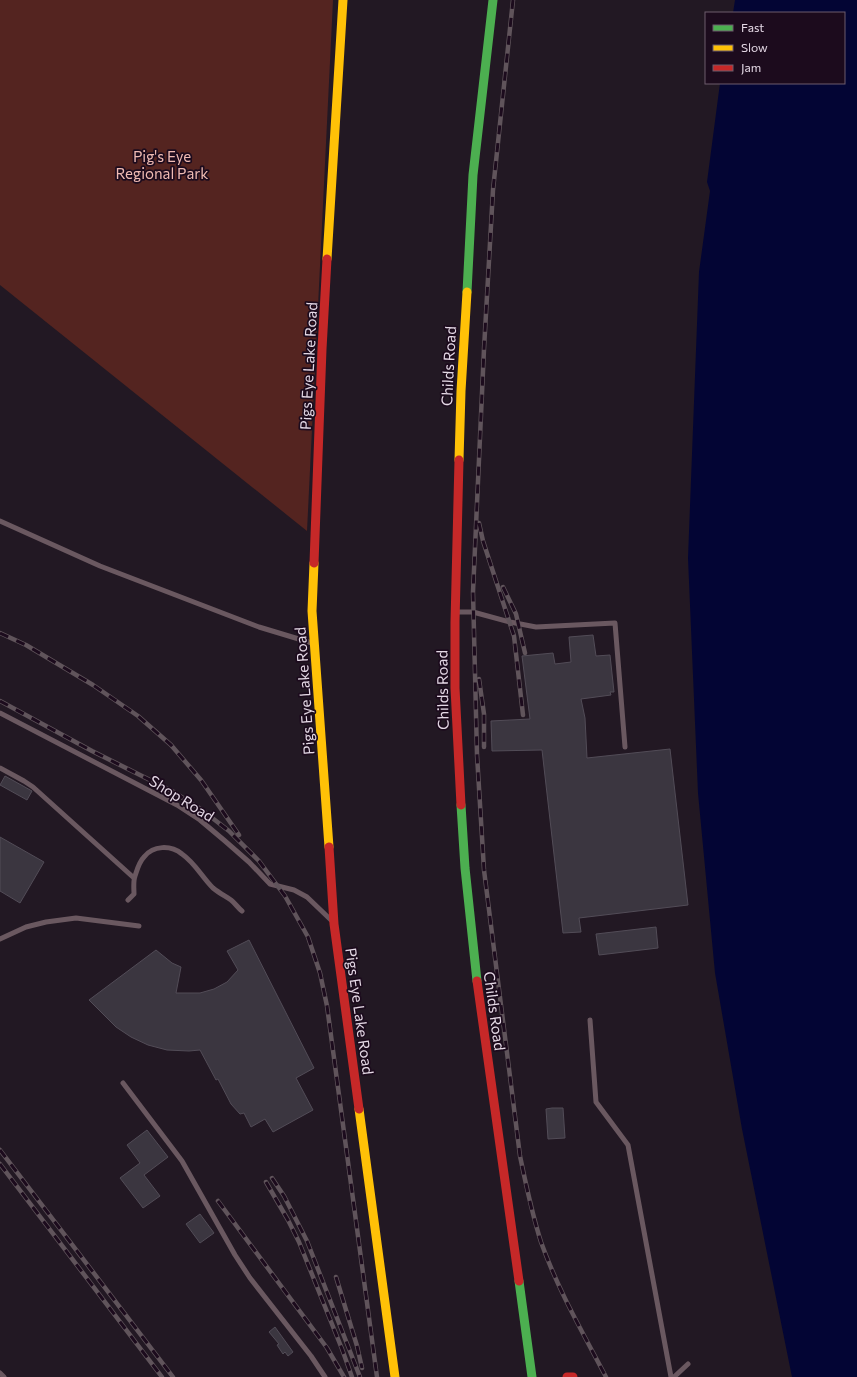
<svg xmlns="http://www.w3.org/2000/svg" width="857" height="1377" viewBox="0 0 857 1377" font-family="Commissioner,sans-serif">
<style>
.green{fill:#542420}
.water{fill:#030534}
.building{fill:#3b3640;stroke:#524c57}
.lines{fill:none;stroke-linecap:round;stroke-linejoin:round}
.lane{stroke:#6a5860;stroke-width:5}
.fast{stroke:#4caf50;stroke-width:9}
.slow{stroke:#ffc107;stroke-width:9}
.jam{stroke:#c62828;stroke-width:9}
.rail-casing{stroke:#60545b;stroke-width:4.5}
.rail{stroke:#1c0b1d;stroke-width:3;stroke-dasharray:9;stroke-linecap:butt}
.labels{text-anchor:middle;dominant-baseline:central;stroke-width:3.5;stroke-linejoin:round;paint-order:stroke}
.park-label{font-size:15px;fill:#f0bbb3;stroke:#1c0b1d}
.street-label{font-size:15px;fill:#e4d8e5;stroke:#1c0b1d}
</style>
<rect width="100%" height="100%" fill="#221823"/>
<path class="green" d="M0,0h333l-26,531 -307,-246z"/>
<path class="water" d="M735,0h122v1377h-65l-50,-248 -27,-156 -17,-180 -10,-235 11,-286 11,-81 -3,-9 13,-99h124v-70h-111z"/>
<path class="building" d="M593,635l3,21 14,-1 4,37h-4l1,3 -30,4 4,19 2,40 83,-9 18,156 -109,13 2,14 -18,1 -21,-183 -50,1 -1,-30 39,-2 -8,-63 31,-3 2,11 16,-2 -2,-25z
M5,776l27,15 -5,9 -27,-15z
M0,837l44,25 -24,41 -20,-12z
M656,927l2,21 -59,7 -3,-21z
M249,940l65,128 -18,10 17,32 -40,22 -8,-13 -14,8 -7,-14 -4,1 -9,-10 -13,-25 -2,1 -16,-30 -11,1 -22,-1 -19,-5 -17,-8 -15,-10 -27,-27 67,-50 16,13 9,4 -5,26h24l14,-4 13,-7 11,-12 -11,-19z
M552,1108h11l2,30 -17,1 -2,-30z
M147,1130l21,27 -24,18 16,21 -17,12 -23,-30 20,-15 -13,-18z
M200,1214l14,19 -14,10 -14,-19z
M275,1327l18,25 -5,4 -3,-4 -2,2 -6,-9 2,-1 -10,-12z"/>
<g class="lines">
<path class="lane" d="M0,521l100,45 159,61 53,16
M456,612h17l37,10 26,5 79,-4 10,124
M0,713l177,92 23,15 25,21 24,21 21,22 24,6 13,7 24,23
M0,768l24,13 9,6 101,91
M128,900l6,-6c0,-5 -1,-13 1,-18 2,-6 4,-14 9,-19 9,-12 27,-12 38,-3 13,9 20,23 31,34 6,5 12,8 18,12 4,3 7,8 11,11
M0,939l26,-12 20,-5 30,-4 63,8
M590,1020l6,82 32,43 43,232
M123,1083l59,78 53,94 15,23 61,78 14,21
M0,1373l4,4
M674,1377l14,-13"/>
<path class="fast" d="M467,292l6,-117 20,-175
M461,805l4,63 12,113
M519,1281l13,96"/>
<path class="slow" d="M327,259l16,-259
M459,460l2,-69 6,-99
M314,563l-2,48 17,236
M359,1109l36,268"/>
<path class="jam" d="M459,460l-4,162v66l6,117
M314,563l8,-214 5,-90
M329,847l5,77 25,185
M477,981l42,300
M567,1377h6"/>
<defs>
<path id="rail" d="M513,0l-20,190 -9,159 -11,243 4,163 7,115 36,286c6,29 12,58 21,86 17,48 42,91 65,135
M479,523l4,18 31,95 9,79
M503,587l13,27 9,39
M0,633l26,12 67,40 45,31 33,29 30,35 38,55
M479,679l5,35v33
M0,701l92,50 80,40 30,19 27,21 30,30 26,35 23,41 12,36 7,33 50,371
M0,1150l173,227
M0,1164l162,213
M272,1178l12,18 23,45 53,136
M266,1182l22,38 11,22 43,107 10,28
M218,1201l109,147 17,29
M336,1277l21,69 5,22"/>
</defs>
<use href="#rail" class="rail-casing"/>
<use href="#rail" class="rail"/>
</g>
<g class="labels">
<g class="park-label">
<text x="162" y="156">Pig's Eye<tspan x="162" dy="17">Regional Park</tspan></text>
</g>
<g class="street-label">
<text transform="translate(308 366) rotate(-87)">Pigs Eye Lake Road</text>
<text transform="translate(448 366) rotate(-87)">Childs Road</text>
<text transform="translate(442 690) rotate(-91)">Childs Road</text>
<text transform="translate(304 691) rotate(-94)">Pigs Eye Lake Road</text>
<text transform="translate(182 798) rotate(32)">Shop Road</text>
<text transform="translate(360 1011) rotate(82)">Pigs Eye Lake Road</text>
<text transform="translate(495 1011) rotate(82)">Childs Road</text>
</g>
</g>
<rect x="705" y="12" width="140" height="72" fill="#1c0b1d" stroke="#6c5d6d"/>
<rect x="713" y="25" width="20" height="6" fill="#4caf50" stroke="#6c5d6d"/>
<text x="741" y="32" font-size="12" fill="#e4d8e5">Fast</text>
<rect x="713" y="45" width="20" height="6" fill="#ffc107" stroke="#6c5d6d"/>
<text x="741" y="52" font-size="12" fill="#e4d8e5">Slow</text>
<rect x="713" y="65" width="20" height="6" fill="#c62828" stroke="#6c5d6d"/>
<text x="741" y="72" font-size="12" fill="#e4d8e5">Jam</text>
</svg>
